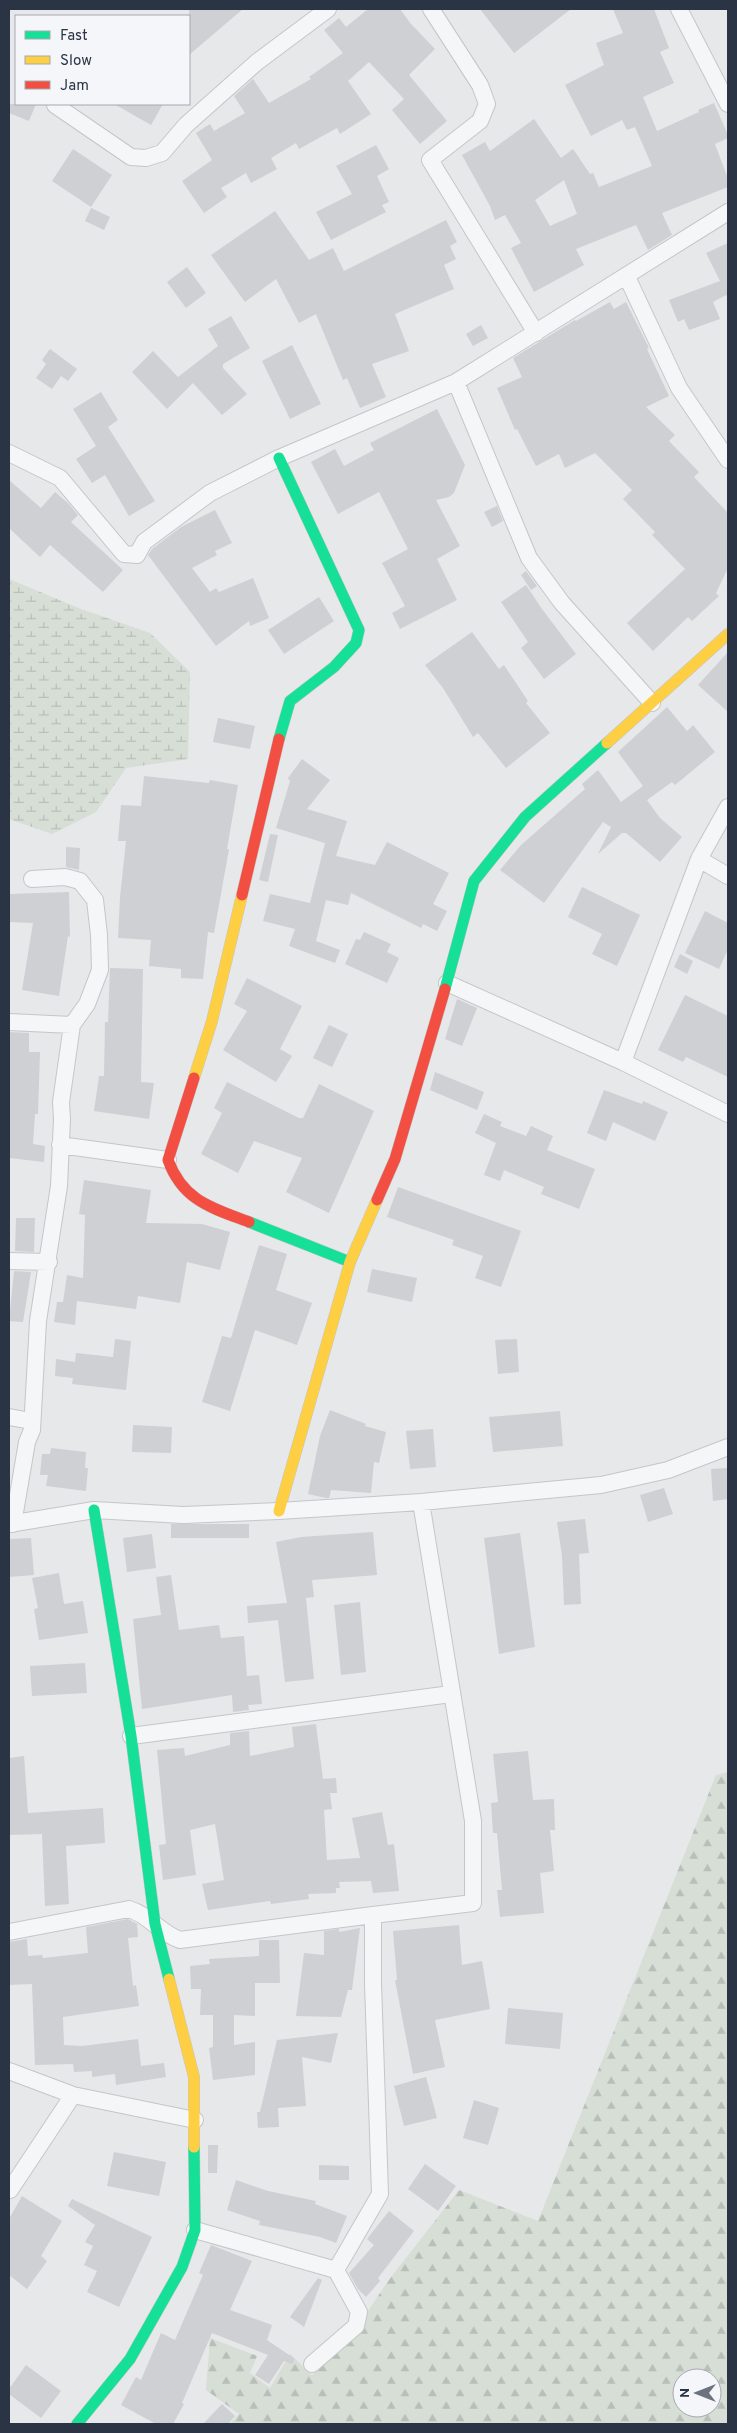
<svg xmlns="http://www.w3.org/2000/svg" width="737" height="2433" viewBox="0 0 737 2433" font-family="Overpass,sans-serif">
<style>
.forest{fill:url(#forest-firs);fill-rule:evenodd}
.wetland{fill:url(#wetland-marsh)}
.building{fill:#ced0d3;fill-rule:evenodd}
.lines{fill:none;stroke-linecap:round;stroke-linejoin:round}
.street-casing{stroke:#c4c6c8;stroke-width:18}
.fast-casing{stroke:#c4c6c8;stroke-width:12}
.slow-casing{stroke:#c4c6c8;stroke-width:12}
.jam-casing{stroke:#c4c6c8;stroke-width:12}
.street{stroke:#f5f6f7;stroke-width:16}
.fast{stroke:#16e098;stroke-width:11}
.slow{stroke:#ffcf43;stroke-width:11}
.jam{stroke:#f24e42;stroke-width:11}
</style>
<defs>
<pattern id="forest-firs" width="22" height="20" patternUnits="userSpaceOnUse" patternTransform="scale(1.25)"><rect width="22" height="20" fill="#d6ded6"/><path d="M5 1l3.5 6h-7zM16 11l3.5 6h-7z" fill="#b8bfb9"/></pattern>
<pattern id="wetland-marsh" width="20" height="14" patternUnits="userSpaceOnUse" patternTransform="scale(1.25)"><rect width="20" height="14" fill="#d6ded6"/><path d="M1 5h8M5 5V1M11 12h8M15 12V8" fill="none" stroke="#b8bfb9"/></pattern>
</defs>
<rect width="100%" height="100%" fill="#e6e8ea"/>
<path class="forest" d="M728,1772v652h-498l9,-10 -33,-24 4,-52 47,18 -7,17 20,15 20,-34 22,21 46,-42 10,-22 20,-30 71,-91 79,31 178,-446zM682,2378h30v30h-30z"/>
<path class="wetland" d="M9,579l72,30 69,24 40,39 -2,87 -62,9 -30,44 -44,22 -43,-15z"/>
<path class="building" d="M189,9h54l-54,46z
M368,9h32l11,15 24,25 -26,26 38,46 -27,23 -28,-34 12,-11 -35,-37 -21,19 23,33 -31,20 -3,-6 -38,21 -3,-6 -25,15 6,11 -26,14 -5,-10 -25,15 6,9 -23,16 -22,-32 30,-21 -16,-27 14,-9 4,7 31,-18 -11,-17 19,-17 16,24 42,-24 -2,-2 34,-24 -19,-23 15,-12 7,9z
M480,9h91l-57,44z
M613,9h41l15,39 -9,4 14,31 -31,14 14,34 42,-19 -1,-2 16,-7 14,32v3l-13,6 13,35v8l-66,26 10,22 -24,15 -12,-25 -60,24 8,16 -50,27 -23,-44 10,-5 -16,-28 -10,5 -5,-14 -28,-51 23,-13 5,9 44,-32 27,39 12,-9 17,25 3,-1 6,14 53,-21 -17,-39 -8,3 -5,-10 -31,16 -26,-51 39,-20 -8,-22 27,-10zM564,180l13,34 -27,12 -15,-26z
M9,104h27l-7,17 -20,-8z
M114,104h49l-12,21z
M376,145l13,24 -12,7 12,26 -7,3 4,7 -55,28 -15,-28 36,-18 -16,-28z
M73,149l39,26 -21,32 -39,-26z
M91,208l19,9 -6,13 -19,-9z
M275,211l34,49 24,-12 11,23 102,-51 11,22 -7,4 6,13 -12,6 10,24 -59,25 14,37 -37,13 14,33 -26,11 -13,-30 -4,2 -27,-66 -17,9 -23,-44 -31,23 -34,-47z
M728,243v56l-2,-4 -13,7 7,17 -31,11 -5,-11 -6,3 -9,-22 51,-19 -14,-28z
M187,267l19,26 -20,15 -19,-26z
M610,302l4,7 12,-7 23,46 -2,1 22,47 -23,11 29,28 -6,6 30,31 -5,5 34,36v55l-12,25 3,3 -27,25 -4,-4 -35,34 -26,-28 58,-54 -33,-34 3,-3 -32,-33 9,-9 -37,-37 -30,15 -6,-14 -23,12 -19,-37 -2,1 -18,-42 25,-11 -9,-19 62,-38 1,1z
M231,316l19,32 -27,16v4l24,26 -25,21 -29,-32 -26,26 -35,-37 21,-21 25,26 40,-31 -10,-17z
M481,325l7,13 -15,8 -7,-12z
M292,345l29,59 -31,15 -28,-58z
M50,349l27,20 -9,12 -7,-5 -9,13 -16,-11 10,-14 -4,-4z
M101,392l17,28 -10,7 47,74 -26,15 -24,-41 -13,8 -16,-24 20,-13 -23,-37z
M437,409l28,56 -11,28 -5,4 -13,3 24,46 -23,13 20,41 -57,29 -8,-16 13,-7 -23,-43 26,-14 -29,-57 -41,22 -27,-52 24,-13 9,17 30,-16 -4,-7z
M9,480l32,28 14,-16 14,12 9,11 -7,7 52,48 -20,22 -53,-47 -10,12 -31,-29z
M497,506l6,15 -11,6 -8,-15z
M215,510l17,33 -17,8 2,4 -25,13 18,24 6,-4 3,4 34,-14 16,40 -19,8 -1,-5 -33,25 -68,-91 4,-6 29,-22z
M526,571l11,15 -6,4 -10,-15z
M526,585l16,24 34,45 -32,25 -23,-31 7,-6 -27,-40z
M319,597l15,24 -50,33 -16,-24z
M472,632l27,37 5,-4 24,36 -2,2 24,30 -44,35 -28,-35 -5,4 -30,-49 -18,-23z
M728,652v60l-30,-27z
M667,707l20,24 6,-6 22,27 -40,33 -3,-3 -25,18 13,18 22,19 -22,25 -34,-29h-4l-24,21 13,-27 -8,-5 -59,81 -44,-33 21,-25 64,-56 -3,-5 16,-14 23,32 22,-16 -25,-34z
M218,718l37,8 -5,23 -37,-7z
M302,759l28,21 -23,29 40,12 -11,35 39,9 12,-23 62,31 -16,31 14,7 -10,20 -14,-7 -2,4 -70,-35 -3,12 -22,-5 -10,41 24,9 -5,13 -46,-17 6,-17 -32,-8 7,-27 40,9 15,-60 -49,-15 14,-47 -2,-3z
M144,776l65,7 1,-3 28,5 -11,64h2l-15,84 -6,-1 -5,47 -22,-1v-9l-32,-3 2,-26 -33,-2 2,-41 6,-56h-8l3,-36 20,1z
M270,834l8,1 -10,47 -9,-2z
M66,847l14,1 -1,22 -13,-3z
M582,887l58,28 -23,51 -25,-12 10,-20 -34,-17z
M69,892l1,45 -2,-1 -9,60 -37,-6 11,-67 -24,-1v-28z
M705,911l23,12v26l-9,20 -34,-16z
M364,932l27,12 -4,8 12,6 -12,25 -42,-19 11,-25 4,1z
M680,954l13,7 -6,13 -13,-7z
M110,968l33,1 -2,113 13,1 -5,36 -55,-8 5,-35h5l1,-54h3z
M247,978l55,28 -22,43 12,7 -16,26 -53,-32 24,-39 -13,-7z
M685,995l43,21v61l-42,-20 -3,5 -25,-12z
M457,999l20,9 -15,38 -17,-7z
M329,1025l19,9 -16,33 -19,-9z
M9,1032l20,1v19h11l-2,62h-3l-2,30 12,2 -1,16 -35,-4z
M435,1072l49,20 -7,18 -47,-20z
M227,1082l72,36h4l16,-34 55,27 -45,102 -43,-21 16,-34 -48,-17 -16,32 -37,-19 21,-41 -8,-5z
M604,1090l38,14 1,-3 25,11 -13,29 -42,-19 -7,19 -19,-8z
M484,1114l18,8 -2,4 26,10 5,-10 22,10 -6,14 48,19 -16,40 -38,-15 3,-7 -40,-17 -4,11 -16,-6 12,-32 -21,-10z
M84,1180l67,10 -5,33 56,1 28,8 -10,38 -33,-8 -7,41 -42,-7 -2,13 -59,-8 -2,24 -21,-3 3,-20h6l4,-27 16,3 2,-63 -6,-1z
M398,1187l123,44 -20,56 -26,-9 8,-22 -31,-11 2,-5 -67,-23z
M16,1218h19l-1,34 -19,-1z
M259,1245l28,9 -11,36 36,13 -15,42 -42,-15 -25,81 -28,-9 20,-66 9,2z
M372,1269l45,9 -5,24 -45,-10z
M14,1271l17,1 -8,50 -14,-1z
M115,1339l16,2 -5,49 -54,-6 1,-6 -18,-2 1,-17 19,3 1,-9 37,4z
M517,1339l2,33 -21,2 -3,-34z
M330,1410l36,14 -1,2 21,6 -7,31 -5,-1 -3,31 -40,-3 -2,8h-3l-18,-4 12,-58z
M560,1411l3,35 -70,6 -4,-35z
M133,1425l39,2 -1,26 -39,-1z
M433,1429l3,38 -26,2 -4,-38z
M51,1448l35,4 -1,16h3l-2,23 -40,-5 2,-11h-8l2,-21h8z
M728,1468v31l-15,2 -2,-32z
M664,1488l9,26 -25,8 -8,-27z
M585,1519l4,34 -10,1 2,50 -17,1 -2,-49 -5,-34z
M171,1524h78v14h-78z
M373,1532l4,43 -65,5 2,17 -8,1 8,81 -29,3 -7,-62 -30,3 -1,-17 40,-3 -11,-61 25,-5z
M520,1533l15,114 -36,7 -15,-116z
M152,1534l4,34 -29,4 -4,-34z
M31,1538l3,37 -25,2v-38z
M59,1573l5,31 19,-3 5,32 -49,7 -5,-31 4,-1 -6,-30z
M171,1575l8,55 40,-5 2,13 23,-2 3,40 12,-1 3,29 -14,1 1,5 -16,2 -1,-17 -90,14 -9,-90 28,-4 -5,-38z
M360,1602l6,70 -25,3 -7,-70z
M85,1663l2,30 -55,3 -2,-30z
M316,1724l7,55 13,-1 1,15h-7l2,16 -8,1 3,50 33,-2 -8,-40 30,-6 6,33 6,-1 5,47 -26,2 -2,-12 -32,1 1,6h-4v5l-28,1 1,5 -38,5 -1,-3 -62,9 -6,-26 22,-4 -9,-56 -25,6 6,45 -33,5 -4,-35 7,-1 -9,-94 27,-2 1,8 45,-11v-12l19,-2 1,25 44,-9 -2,-20z
M528,1751l5,49 21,-1 1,31h-5l4,41 -14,2 4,40 -44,4 -3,-27h5l-5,-57h-4l-2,-30 7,-1 -5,-48z
M24,1756l4,57 75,-5 2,35 -39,3 3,58 -24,2 -3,-72 -33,1v-77z
M128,1919l9,5 1,13 -10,1 5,48 3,-1 3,21 -76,11 1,28 18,1 56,-7 3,27 23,-3 2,14 -50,8 -1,-11 -23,3v-6l-18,1 -1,-8 -38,1 -3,-81 -23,1v-43l18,-3 1,17 14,-1 1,3 45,-5 -2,-26z
M459,1925l3,40 20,-4 8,48 -55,11 10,47 -32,7 -18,-94h2l-4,-49z
M360,1928l-8,62h-4l-7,27 -45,-1 8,-63 20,2v-24l15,-2v3z
M259,1940h20l1,43h-25v33l-21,-1v30l21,-3v33l-42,5 -4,-32 4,-1v-32h-13l1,-26h-10l-1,-23 20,-2 -1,-5 50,-3z
M508,2008l55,5 -3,36 -55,-5z
M338,2033l-7,30 -29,-6 4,49 -28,2 1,19 -21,1 -1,-16h3l17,-72z
M426,2077l11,41 -33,8 -10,-40z
M474,2100l25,8 -11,37 -25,-7z
M208,2145h10l-1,28h-9z
M114,2152l52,10 -7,34 -52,-10z
M425,2164l31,22 -18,25 -30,-22z
M319,2165l30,1v14h-30z
M236,2180l32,11 48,10 -1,3 32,12 -11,27 -16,-6 -61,-12 1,-4 -33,-11z
M22,2196l40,25 -21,35 6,5 -20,28 -18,-14v-56z
M72,2199l80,38 -33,70 -32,-15 10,-21 -13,-6 9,-19 -8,-4 10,-17 -27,-19z
M389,2211l25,20 -36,47 2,3 -14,16 -8,-8 -9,-16 25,-28 -7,-6z
M211,2245l41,16 -22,49 42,15 -5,15 28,19 -3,5 -8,-3 -15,23 -14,-9 13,-20 -56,-22 -30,70 2,1 -11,20h-17l-35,-19 15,-28 5,3 20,-47 14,7 28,-65 -4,-2z
M318,2278l4,2 -18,47 -14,-10z
M26,2365l35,26 -20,27 -32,-24v-5z
M222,2404l13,12 -7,8h-25z"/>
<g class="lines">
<defs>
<path id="street" d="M431,9l49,76 7,19 -7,17 -50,39 106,173
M679,9l49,95
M55,105l76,52 15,1 16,-5 24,-28 71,-63 71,-53
M627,277l52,111 49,72
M456,382l73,176 33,45 90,100
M9,453l51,25 64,76 13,1 7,-13 66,-49 69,-35 177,-76 272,-170
M699,859l29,17
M447,983l176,79 105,52
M9,1022l63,3
M623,1062l76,-203 29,-52
M60,1145l108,15
M9,1261l40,1
M9,1417l22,4
M9,1524l85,-14 89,5 96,-4 142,-9 180,-17 67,-15 60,-23
M13,1524l14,-82 5,-12 6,-109 21,-135 3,-67 -1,-17 11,-77 15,-21 13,-34 -1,-35 -4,-35 -15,-19 -15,-4 -33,2
M131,1736l320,-42
M9,1932l120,-23c20,6 31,24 51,31l193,-25
M9,2071l64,24 122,25
M10,2190l63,-95
M195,2230l141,40 23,42 -3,14 -44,38
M336,2270l44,-76 -7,-211v-68l100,-12v-82l-52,-319"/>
<path id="fast" d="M279,739l11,-38 44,-34 22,-24 3,-13 -80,-172
M445,989l29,-108 51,-64 82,-74
M249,1222l101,40
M94,1510l37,226 24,188 14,55
M77,2424l53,-65 52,-92 13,-37 -1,-83"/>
<path id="slow" d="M607,743l121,-109
M194,1078l18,-57 30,-126
M279,1511l71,-249 27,-62
M169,1979l25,98v70"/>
<path id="jam" d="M242,895l37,-156
M194,1078l-26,82c15,41 44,48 81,62
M377,1200l18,-41 50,-170"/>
</defs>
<use href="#street" class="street-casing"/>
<use href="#fast" class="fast-casing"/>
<use href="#slow" class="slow-casing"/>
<use href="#jam" class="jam-casing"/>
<use href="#street" class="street"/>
<use href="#fast" class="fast"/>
<use href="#slow" class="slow"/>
<use href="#jam" class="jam"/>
</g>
<rect width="737" height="2433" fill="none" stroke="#2b3445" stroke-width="20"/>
<rect x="15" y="15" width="175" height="90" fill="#f4f6f9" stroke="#a4a8b1"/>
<rect x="25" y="31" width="25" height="8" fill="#16e098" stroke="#a4a8b1"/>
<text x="60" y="40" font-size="15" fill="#2b3445">Fast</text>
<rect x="25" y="56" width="25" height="8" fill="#ffcf43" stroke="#a4a8b1"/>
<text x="60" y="65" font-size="15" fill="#2b3445">Slow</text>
<rect x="25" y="81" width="25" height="8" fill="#f24e42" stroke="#a4a8b1"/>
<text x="60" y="90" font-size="15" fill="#2b3445">Jam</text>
<g transform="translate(697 2393) rotate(270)"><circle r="24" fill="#f4f6f9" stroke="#a4a8b1"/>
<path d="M0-4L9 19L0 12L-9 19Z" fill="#6c737f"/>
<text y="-8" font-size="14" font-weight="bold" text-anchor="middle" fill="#2b3445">N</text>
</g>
</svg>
